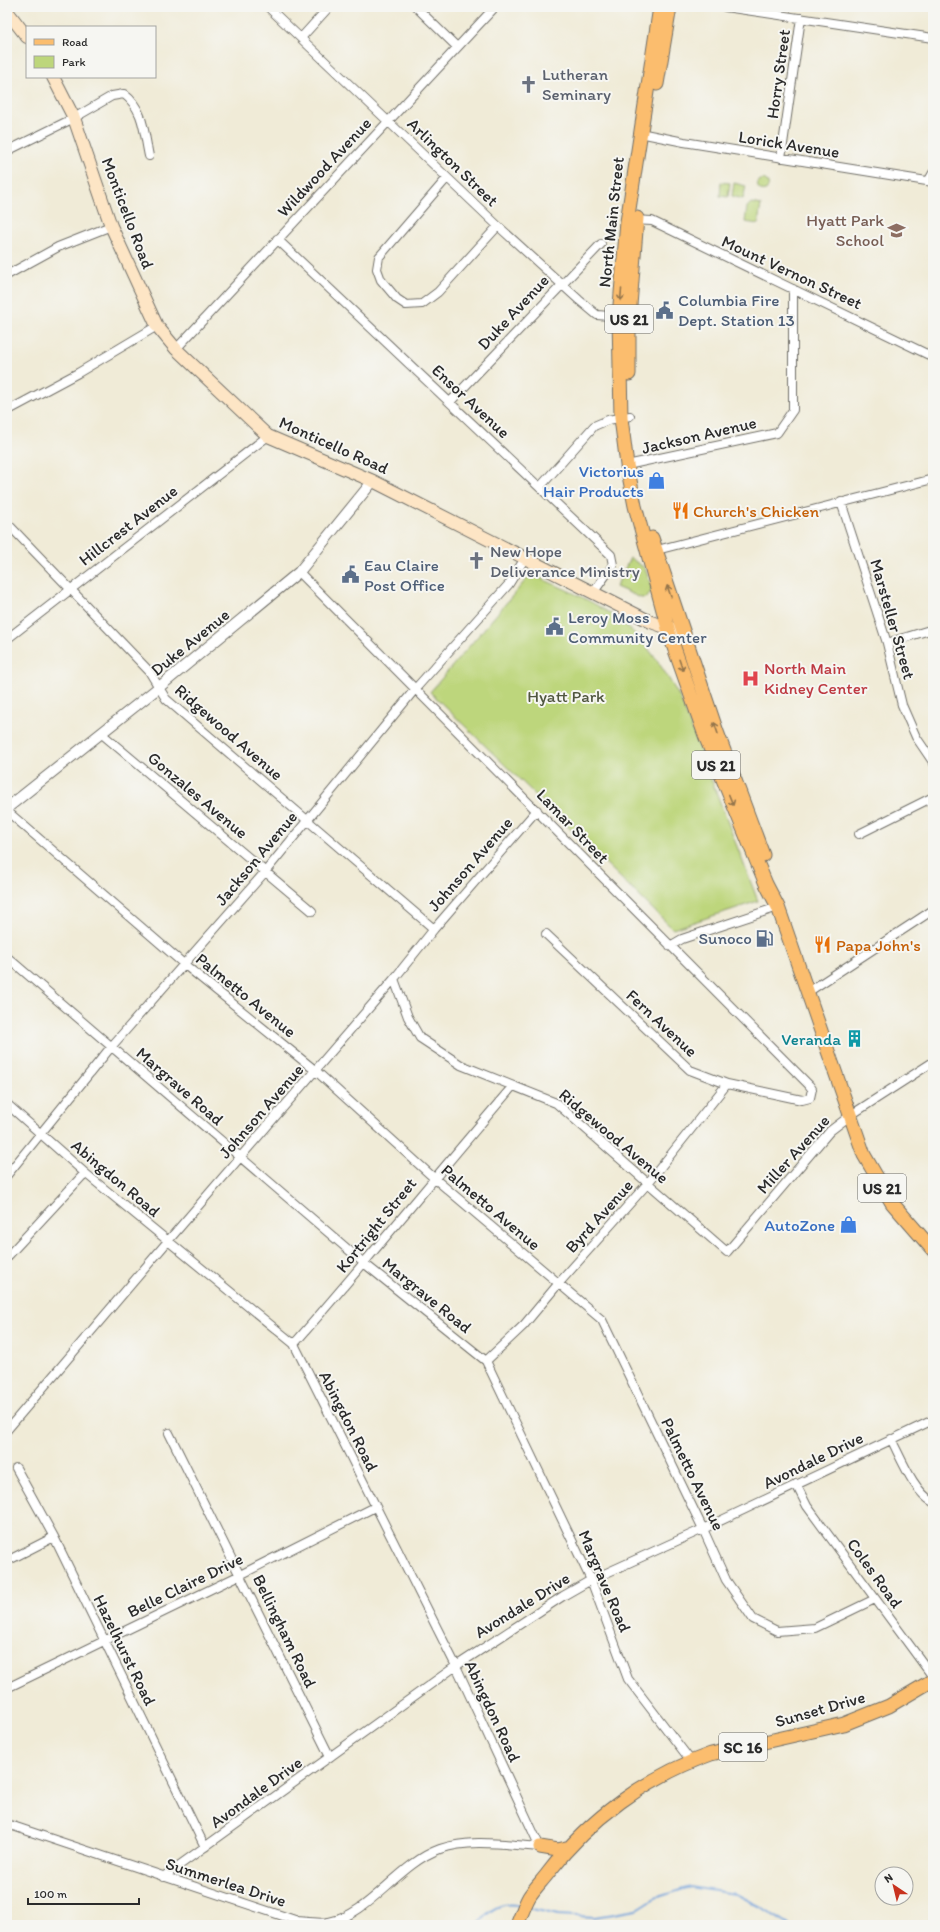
<svg xmlns="http://www.w3.org/2000/svg" width="940" height="1932" viewBox="0 0 940 1932" font-family="Itim,sans-serif">
<style>
.green{fill:#bdd67b;stroke:#748053}
.lines{fill:none;stroke-linecap:round;stroke-linejoin:round}
.stream{stroke:#70a0da;stroke-width:2}
.minor-casing{stroke:#706e67;stroke-width:10}
.tertiary-casing{stroke:#706e67;stroke-width:12}
.secondary-casing{stroke:#706e67;stroke-width:14}
.primary-casing{stroke:#706e67;stroke-width:15}
.minor{stroke:#fff;stroke-width:8}
.tertiary{stroke:#fff;stroke-width:10}
.secondary{stroke:#fde5c5;stroke-width:12}
.primary{stroke:#fbbd6e;stroke-width:13}
.oneway{stroke:#93744c}
.labels{text-anchor:middle;dominant-baseline:central;stroke-width:4;stroke-linejoin:round;paint-order:stroke}
.shield{fill:#f6f6f2;stroke:#686867;stroke-width:1}
.shield-label{font-size:16px;font-weight:bold;fill:#2b2b2b}
.worship-label{font-size:17px;fill:#5b616d;stroke:#f6f6f2;text-anchor:start}
.street-label{font-size:17px;fill:#2b2b2b;stroke:#f6f6f2}
.education-label{font-size:17px;fill:#785e54;stroke:#f6f6f2;text-anchor:end}
.service-label{font-size:17px;fill:#4e5e75;stroke:#f6f6f2;text-anchor:start}
.shop-label{font-size:17px;fill:#366cbe;stroke:#f6f6f2;text-anchor:end}
.food-label{font-size:17px;fill:#c56008;stroke:#f6f6f2;text-anchor:start}
.health-label{font-size:17px;fill:#be3a42;stroke:#f6f6f2;text-anchor:start}
.park-label{font-size:17px;fill:#50563f;stroke:#f6f6f2}
.culture-label{font-size:17px;fill:#0d838f;stroke:#f6f6f2;text-anchor:end}
</style>
<rect width="100%" height="100%" fill="#f6f6f2"/>
<filter id="ink" filterUnits="userSpaceOnUse"><feTurbulence type="fractalNoise" baseFrequency=".025" numOctaves="2"/><feDisplacementMap in="SourceGraphic" scale="8" xChannelSelector="R" yChannelSelector="G"/><feConvolveMatrix kernelMatrix="1 2 1 2 8 2 1 2 1" color-interpolation-filters="sRGB"/></filter>
<filter id="wash" filterUnits="userSpaceOnUse"><feTurbulence type="fractalNoise" baseFrequency=".012" numOctaves="4" result="noise"/><feDisplacementMap in="SourceGraphic" scale="16" xChannelSelector="R" yChannelSelector="G"/><feGaussianBlur stdDeviation="0.9" result="paint"/><feColorMatrix in="noise" values="0 0 0 0 0 0 0 0 0 0 0 0 0 0 0 0 0 1.4 0 .05"/><feComposite in="paint" operator="in"/></filter>
<g filter="url(#wash)">
<rect width="100%" height="100%" fill="#f0ebd7"/>
<path class="green" d="M757.5 185a5.5 5.5 0 1 1 11 0a5.5 5.5 0 1 1-11 0Z
M721,182l9,1 -2,14 -8,-1z
M734,183l12,3 -3,13 -11,-3z
M751,203l10,2 -3,19 -13,-2 2,-15z
M630,558l15,10 7,21 -2,4 -5,5h-4l-25,-11z
M531,574c31,14 65,27 92,49 24,19 42,48 57,75l78,203 -85,28 -243,-237z"/>
<g class="lines">
<path class="stream" d="M528,1908l30,7 37,2 41,-7 19,-12 35,-11 45,7 27,14 27,17
M478,1925c10,-15 24,-24 42,-19
M928,1925l5,-10"/>
</g>
</g>
<g filter="url(#ink)">
<g class="lines">
<defs>
<path id="minor" d="M268,7l230,219 81,74 18,15 25,2
M416,7l41,40
M725,7l208,31
M301,38l28,-31
M640,133l44,9 249,40
M7,151l67,-33 38,-22 12,-2c20,15 20,39 25,62
M781,158l20,-140
M447,178l-68,79 -2,12 4,11 16,19 9,6 16,-1 16,-12 60,-66
M929,180l4,-7
M633,220l19,1 281,136
M277,239l334,316 2,10 -20,28
M7,275l51,-28 53,-21
M176,349l319,-342
M450,402l151,-158
M7,411l71,-38 79,-47
M627,465l150,-32 16,-23v-121
M540,487l54,-61 14,-6 22,-4
M841,502l46,141 15,62 14,32 17,25
M7,523l142,148 17,28 268,230
M653,551l280,-72
M299,572l510,513 3,4 -2,9 -8,2 -75,-16 -37,-14 -144,-136
M7,639l261,-203
M887,643l46,-14
M102,734l210,177
M7,811l178,154 131,106 118,107 168,142 101,209 23,51 27,39 24,12 38,-3 60,-29
M859,834l74,-37
M670,946l12,-7 96,-32
M7,957l358,307 121,97 105,219 37,99 63,82
M394,979l14,38 12,21 41,27 95,38 171,149 103,-121 21,-16 82,-53
M808,992l125,-82
M7,1104l78,69 209,171 162,322 84,181c-33,-2 -68,-9 -100,2 -42,15 -71,66 -111,73 -9,2 -21,0 -31,-1l-291,-97
M7,1175l104,-128 154,-175 151,-184 93,-104 16,-26
M7,1257l78,-84
M294,1344c74,-84 145,-172 218,-257
M486,1361l38,-36 35,-42 89,-100 79,-99
M7,1430l161,-189 226,-262 40,-50 103,-119
M169,1433l161,324
M891,1439c10,19 23,53 42,63
M16,1468l38,69 151,310
M796,1484l11,22 126,171
M7,1561l47,-24
M7,1688l233,-113 135,-68
M163,1877l293,-211 107,-70 28,-16 112,-51 230,-109"/>
<path id="tertiary" d="M7,808l151,-120 141,-116 74,-91"/>
<path id="secondary" d="M7,11l20,26
M53,77l21,41 37,108 46,100 19,23 92,87 105,45 278,141 17,6 8,1"/>
<path id="primary" d="M660,7l-33,215 -8,95 2,101 6,47 8,41 35,130 36,102 60,146 12,23 86,248 28,48 41,47
M657,84l13,-77
M629,374v-56l8,-100
M652,538l65,194 46,123
M540,1847l18,3 12,-3
M517,1925c4,-9 7,-19 12,-28 5,-8 13,-16 19,-24 41,-54 98,-96 163,-119l133,-30 45,-18 44,-26"/>
</defs>
<use href="#minor" class="minor-casing"/>
<use href="#tertiary" class="tertiary-casing"/>
<use href="#secondary" class="secondary-casing"/>
<use href="#primary" class="primary-casing"/>
<use href="#minor" class="minor"/>
<use href="#tertiary" class="tertiary"/>
<use href="#secondary" class="secondary"/>
<use href="#primary" class="primary"/>
</g>
<defs><path id="oneway-shaft" d="M-6 0H5M1.5-3L5.5 0L1.5 3" fill="none" stroke-width="1.6" stroke-linecap="round" stroke-linejoin="round"/></defs>
<g class="oneway">
<use href="#oneway-shaft" transform="translate(621 295) rotate(95)"/>
<use href="#oneway-shaft" transform="translate(669 591) rotate(-109)"/>
<use href="#oneway-shaft" transform="translate(681 665) rotate(71)"/>
<use href="#oneway-shaft" transform="translate(716 728) rotate(-109)"/>
<use href="#oneway-shaft" transform="translate(731 800) rotate(68)"/>
</g>
</g>
<defs>
<symbol id="church-bare" viewBox="-9 -9 18 18"><path d="M-1.2-6h2.4v3.5h3.3v2.4h-3.3V6h-2.4V-.1h-3.3v-2.4h3.3Z" fill="#6b7280" stroke="#f6f6f2" stroke-width="2.5" paint-order="stroke"/></symbol>
<symbol id="school-bare" viewBox="-9 -9 18 18"><path d="M0-5L7-2L0 1L-7-2ZM-4 1L0 2.5L4 1V4Q0 6-4 4Z" fill="#8d6e63" stroke="#f6f6f2" stroke-width="2.5" paint-order="stroke"/></symbol>
<symbol id="civic-bare" viewBox="-9 -9 18 18"><path d="M-.6-6.5H3V-4.5H.6V-3L4-1V1h2V6H-6V1h2V-1L-.6-3ZM-1.2 2.5V6h2.4V2.5Z" fill="#5c6f8a" stroke="#f6f6f2" stroke-width="2.5" paint-order="stroke"/></symbol>
<symbol id="shop-bare" viewBox="-9 -9 18 18"><path d="M-5-2.5h2.3a2.7 3.5 0 0 1 5.4 0H5L5.5 6h-11ZM-1.5-2.5h3a1.5 2.3 0 0 0-3 0Z" fill="#3f7fe0" stroke="#f6f6f2" stroke-width="2.5" paint-order="stroke"/></symbol>
<symbol id="restaurant-bare" viewBox="-9 -9 18 18"><path d="M-5-6h1v4h1v-4h1v4h1v-4h1v5L-1.5 .5V6h-2V.5L-5-1ZM5-6V6H3V1.5H1.5Q1.5-4 5-6Z" fill="#e8710a" stroke="#f6f6f2" stroke-width="2.5" paint-order="stroke"/></symbol>
<symbol id="hospital-bare" viewBox="-9 -9 18 18"><path d="M-5-5h3v3.5h4V-5h3V5h-3V1.5h-4V5h-3Z" fill="#e0444e" stroke="#f6f6f2" stroke-width="2.5" paint-order="stroke"/></symbol>
<symbol id="fuel-bare" viewBox="-9 -9 18 18"><path d="M-5.5-6h7V0h2V4h1.3V-2.5L3-4.5l.8-.8L6-3V5H2.5V1h-1V6h-7ZM-4.2-4.7v3.2H.2V-4.7Z" fill="#5c6f8a" stroke="#f6f6f2" stroke-width="2.5" paint-order="stroke"/></symbol>
<symbol id="building-bare" viewBox="-9 -9 18 18"><path d="M-4-6H4V6H1V3H-1V6H-4ZM-2.5-4.3h1.7v1.8h-1.7ZM.8-4.3h1.7v1.8H.8ZM-2.5-1h1.7V.8h-1.7ZM.8-1h1.7V.8H.8Z" fill="#0f9aa8" stroke="#f6f6f2" stroke-width="2.5" paint-order="stroke"/></symbol>
</defs>
<g fill-rule="evenodd">
<use href="#church-bare" x="516" y="72" width="25" height="25"/>
<use href="#school-bare" x="884" y="218" width="25" height="25"/>
<use href="#civic-bare" x="652" y="298" width="25" height="25"/>
<use href="#shop-bare" x="644" y="468" width="25" height="25"/>
<use href="#restaurant-bare" x="668" y="498" width="25" height="25"/>
<use href="#church-bare" x="464" y="548" width="25" height="25"/>
<use href="#civic-bare" x="338" y="562" width="25" height="25"/>
<use href="#civic-bare" x="542" y="614" width="25" height="25"/>
<use href="#hospital-bare" x="738" y="666" width="25" height="25"/>
<use href="#fuel-bare" x="752" y="926" width="25" height="25"/>
<use href="#restaurant-bare" x="810" y="932" width="25" height="25"/>
<use href="#building-bare" x="842" y="1026" width="25" height="25"/>
<use href="#shop-bare" x="836" y="1212" width="25" height="25"/>
</g>
<g class="labels">
<g class="shield">
<rect x="605" y="305" width="48" height="28" rx="3"/>
<rect x="692" y="751" width="48" height="28" rx="3"/>
<rect x="858" y="1174" width="48" height="28" rx="3"/>
<rect x="719" y="1733" width="48" height="28" rx="3"/>
</g>
<g class="shield-label">
<text x="629" y="319">US 21</text>
<text x="716" y="765">US 21</text>
<text x="882" y="1188">US 21</text>
<text x="743" y="1747">SC 16</text>
</g>
<g class="worship-label">
<text x="542" y="74">Lutheran<tspan x="542" dy="20">Seminary</tspan></text>
<text x="490" y="551">New Hope<tspan x="490" dy="20">Deliverance Ministry</tspan></text>
</g>
<g class="street-label">
<text transform="translate(778 74) rotate(-82)">Horry Street</text>
<text transform="translate(789 144) rotate(9)">Lorick Avenue</text>
<text transform="translate(453 162) rotate(44)">Arlington Street</text>
<text transform="translate(324 167) rotate(-47)">Wildwood Avenue</text>
<text transform="translate(128 213) rotate(69)">Monticello Road</text>
<text transform="translate(611 222) rotate(-84)">North Main Street</text>
<text transform="translate(792 272) rotate(25)">Mount Vernon Street</text>
<text transform="translate(513 312) rotate(-47)">Duke Avenue</text>
<text transform="translate(471 401) rotate(43)">Ensor Avenue</text>
<text transform="translate(699 435) rotate(-13)">Jackson Avenue</text>
<text transform="translate(334 445) rotate(24)">Monticello Road</text>
<text transform="translate(128 525) rotate(-38)">Hillcrest Avenue</text>
<text transform="translate(893 619) rotate(74)">Marsteller Street</text>
<text transform="translate(190 642) rotate(-39)">Duke Avenue</text>
<text transform="translate(229 732) rotate(41)">Ridgewood Avenue</text>
<text transform="translate(198 795) rotate(40)">Gonzales Avenue</text>
<text transform="translate(573 826) rotate(46)">Lamar Street</text>
<text transform="translate(256 858) rotate(-50)">Jackson Avenue</text>
<text transform="translate(470 864) rotate(-49)">Johnson Avenue</text>
<text transform="translate(246 995) rotate(39)">Palmetto Avenue</text>
<text transform="translate(662 1023) rotate(43)">Fern Avenue</text>
<text transform="translate(180 1086) rotate(41)">Margrave Road</text>
<text transform="translate(261 1111) rotate(-49)">Johnson Avenue</text>
<text transform="translate(614 1136) rotate(40)">Ridgewood Avenue</text>
<text transform="translate(793 1154) rotate(-48)">Miller Avenue</text>
<text transform="translate(116 1178) rotate(40)">Abingdon Road</text>
<text transform="translate(491 1207) rotate(40)">Palmetto Avenue</text>
<text transform="translate(599 1216) rotate(-48)">Byrd Avenue</text>
<text transform="translate(376 1225) rotate(-51)">Kortright Street</text>
<text transform="translate(427 1295) rotate(39)">Margrave Road</text>
<text transform="translate(349 1421) rotate(63)">Abingdon Road</text>
<text transform="translate(813 1460) rotate(-26)">Avondale Drive</text>
<text transform="translate(693 1474) rotate(64)">Palmetto Avenue</text>
<text transform="translate(875 1573) rotate(54)">Coles Road</text>
<text transform="translate(605 1581) rotate(67)">Margrave Road</text>
<text transform="translate(185 1585) rotate(-26)">Belle Claire Drive</text>
<text transform="translate(522 1605) rotate(-32)">Avondale Drive</text>
<text transform="translate(285 1631) rotate(64)">Bellingham Road</text>
<text transform="translate(125 1650) rotate(64)">Hazelhurst Road</text>
<text transform="translate(820 1709) rotate(-16)">Sunset Drive</text>
<text transform="translate(493 1711) rotate(65)">Abingdon Road</text>
<text transform="translate(256 1792) rotate(-36)">Avondale Drive</text>
<text transform="translate(226 1882) rotate(18)">Summerlea Drive</text>
</g>
<g class="education-label">
<text x="884" y="220">Hyatt Park<tspan x="884" dy="20">School</tspan></text>
</g>
<g class="service-label">
<text x="678" y="300">Columbia Fire<tspan x="678" dy="20">Dept. Station 13</tspan></text>
<text x="364" y="565">Eau Claire<tspan x="364" dy="20">Post Office</tspan></text>
<text x="568" y="617">Leroy Moss<tspan x="568" dy="20">Community Center</tspan></text>
<text x="752" y="938" text-anchor="end">Sunoco</text>
</g>
<g class="shop-label">
<text x="644" y="471">Victorius<tspan x="644" dy="20">Hair Products</tspan></text>
<text x="835" y="1225">AutoZone</text>
</g>
<g class="food-label">
<text x="693" y="511">Church's Chicken</text>
<text x="836" y="945">Papa John's</text>
</g>
<g class="health-label">
<text x="764" y="668">North Main<tspan x="764" dy="20">Kidney Center</tspan></text>
</g>
<g class="park-label">
<text x="566" y="696">Hyatt Park</text>
</g>
<g class="culture-label">
<text x="841" y="1039">Veranda</text>
</g>
</g>
<rect width="940" height="1932" fill="none" stroke="#f6f6f2" stroke-width="24"/>
<rect x="26" y="26" width="130" height="52" fill="#f6f6f2" stroke="#a5a5a2"/>
<rect x="34" y="39" width="20" height="6" fill="#fbbd6e" stroke="#a5a5a2"/>
<text x="62" y="46" font-size="12" fill="#2b2b2b">Road</text>
<rect x="34" y="56" width="20" height="12" fill="#bdd67b" stroke="#a5a5a2"/>
<text x="62" y="66" font-size="12" fill="#2b2b2b">Park</text>
<g transform="translate(894 1886) rotate(325)"><circle r="19" fill="#f6f6f2" stroke="#a5a5a2"/>
<path d="M0-3L7 15L0 10L-7 15Z" fill="#c8321e"/>
<text y="-6" font-size="11" font-weight="bold" text-anchor="middle" fill="#2b2b2b">N</text>
</g>
<path d="M28 1898v6h111v-6" fill="none" stroke="#2b2b2b" stroke-width="2"/>
<text x="34" y="1898" font-size="12" fill="#2b2b2b" stroke="#f6f6f2" stroke-width="3" paint-order="stroke">100 m</text>
</svg>
